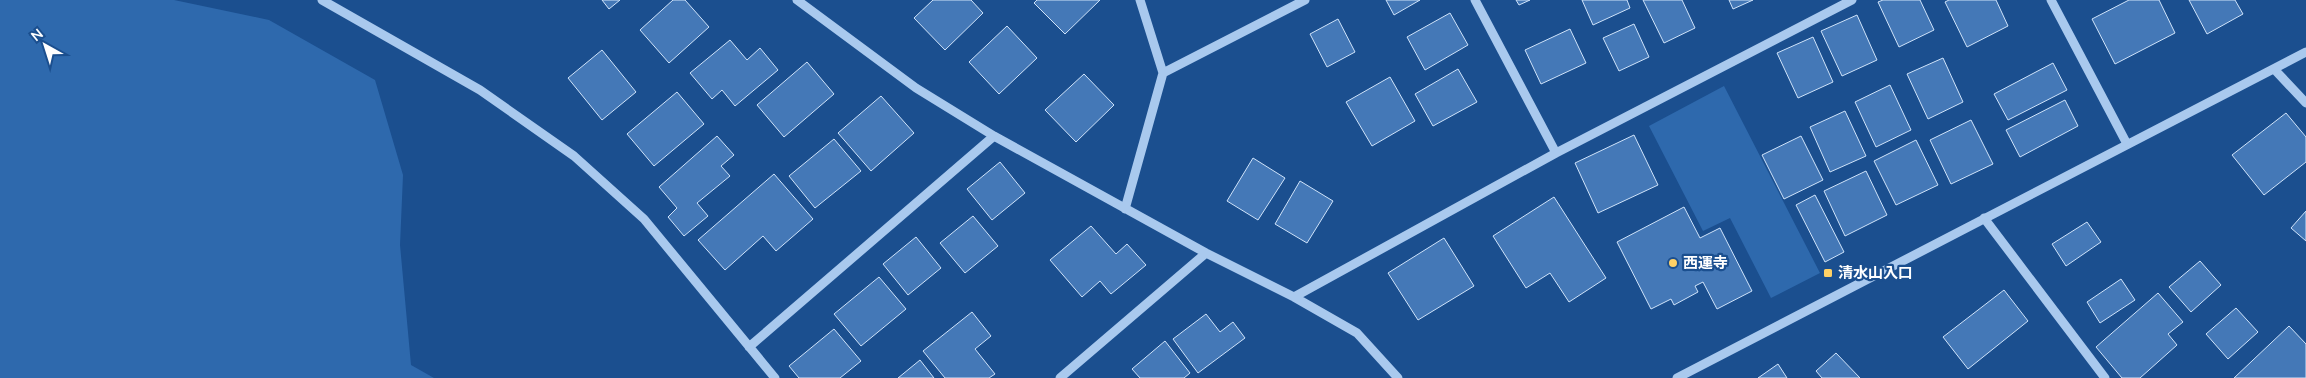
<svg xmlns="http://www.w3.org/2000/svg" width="2306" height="378" viewBox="0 0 2306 378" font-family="'Nunito Sans','Noto Sans JP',sans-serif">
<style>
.green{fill:#2e69ad}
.building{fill:#4478b7;stroke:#cfe3fa}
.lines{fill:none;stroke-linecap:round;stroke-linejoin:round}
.minor{stroke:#a9c9ee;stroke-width:9}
.poi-dot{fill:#ffd166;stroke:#1b4f8f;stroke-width:2}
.labels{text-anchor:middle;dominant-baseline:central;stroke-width:4.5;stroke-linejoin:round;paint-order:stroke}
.poi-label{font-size:15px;font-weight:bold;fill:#fff;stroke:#1b4f8f;text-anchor:start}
</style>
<rect width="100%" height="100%" fill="#1b4f8f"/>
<path class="green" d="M0,0h174l95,20 106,60 28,95 -3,70 11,120 23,13h-434z
M1724,86l96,187 -49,25 -41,-80 -27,13 -54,-105z"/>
<path class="building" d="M602,0h18l-11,9z
M673,0h12l24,27 -40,36 -29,-33z
M933,0h38l12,13 -38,37 -31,-32z
M1037,0h63l-35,34 -31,-31z
M1386,0h34l-26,15z
M1516,0h14l-11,5z
M1582,0h45l3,8 -37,17z
M1643,0h39l13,28 -31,15z
M1729,0h24l-20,9z
M1883,0h37l14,30 -35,17 -21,-45z
M1949,0h47l12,26 -41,21 -22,-45z
M2129,0h30l16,33 -60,31 -23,-45z
M2189,0h46l8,14 -36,20z
M1450,13l18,32 -43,25 -18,-33z
M1857,15l20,45 -35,16 -21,-45z
M1338,19l17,33 -28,15 -17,-33z
M1634,24l15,33 -30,14 -16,-33z
M1007,26l30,32 -38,36 -30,-32z
M1570,29l16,34 -45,21 -16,-34z
M1813,37l20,45 -35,16 -21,-45z
M730,40l17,20 13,-12 18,22 -43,36 -13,-16 -10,9 -22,-26z
M602,50l34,42 -34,28 -34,-42z
M1943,58l20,44 -35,17 -21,-45z
M807,62l27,32 -50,43 -27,-32z
M2053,63l14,27 -59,30 -14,-26z
M1458,69l19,33 -44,24 -18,-32z
M1084,74l30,31 -38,37 -31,-32z
M1390,77l25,44 -43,25 -26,-44z
M1890,85l21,45 -35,17 -21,-45z
M677,92l27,32 -50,42 -27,-32z
M881,96l33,37 -43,38 -33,-38z
M2065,100l13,26 -58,31 -14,-27z
M1845,111l21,45 -36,16 -20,-45z
M2286,113l20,24v25l-42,33 -32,-40z
M1971,120l22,44 -42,20 -21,-44z
M1634,135l24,50 -60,28 -23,-50z
M717,136l17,19 -13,11 9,10 -33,27 11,13 -24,20 -16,-19 9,-9 -18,-21z
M1801,136l22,44 -39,19 -22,-44z
M834,139l27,32 -46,37 -26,-32z
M1916,140l22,45 -42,20 -22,-44z
M1253,158l32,20 -27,42 -31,-19z
M1000,162l25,31 -33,27 -25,-31z
M1866,171l21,44 -42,21 -21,-45z
M774,174l39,45 -37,32 -13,-15 -38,34 -27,-30z
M1300,181l33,20 -26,42 -32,-19z
M1815,195l29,57 -19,10 -29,-57z
M1554,197l52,81 -37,24 -19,-29 -24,15 -33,-52z
M1684,207l16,31 20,-10 32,63 -35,18 -14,-27 -8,4 3,6 -24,13 -3,-6 -20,10 -34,-67z
M2306,211v30l-15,-13z
M973,216l25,30 -33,27 -25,-30z
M2087,222l14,20 -35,24 -14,-22z
M1091,226l25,28 11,-10 19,21 -35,29 -11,-13 -18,16 -32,-37z
M916,237l25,31 -33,27 -25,-31z
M1444,238l30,48 -56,34 -30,-47z
M2200,261l21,24 -30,27 -22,-25z
M879,277l27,32 -45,37 -27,-32z
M2121,279l14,21 -35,23 -13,-21z
M2004,290l24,31 -60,48 -25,-32z
M2158,293l25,29 -15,12 9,11 -37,33h-18l-26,-31z
M2236,308l22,24 -30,27 -22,-25z
M972,312l19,24 -16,13 20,25 -6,4h-44l-22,-27z
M1206,314l14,18 13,-10 12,16 -47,35 -25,-34z
M2289,326l17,18v34h-72z
M834,329l27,32 -21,17h-41l-10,-12z
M1165,341l25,32 -6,5h-44l-8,-9z
M1836,353l24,25h-38l-6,-7z
M920,360l14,18h-36z
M1778,364l9,14h-29z"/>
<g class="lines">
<path class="minor" d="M322,0l158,90 94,66 70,63 131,159
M797,0l119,88 78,48 212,117 88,44 63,36 41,45
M1475,0l81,153
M2051,0l76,144
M2274,69l32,34
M1163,73l142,-73
M1125,209l38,-136 -23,-73
M1984,218l121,160
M1294,297l262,-144 296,-153
M749,347l245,-211
M1060,378l146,-125
M1677,378l629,-326"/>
</g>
<g class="poi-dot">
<circle cx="1673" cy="263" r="5"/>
<rect x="1823" y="268" width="10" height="10" rx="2.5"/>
</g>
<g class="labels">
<g class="poi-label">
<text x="1683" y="263">西運寺</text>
<text x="1838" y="273">清水山入口</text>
</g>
</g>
<g transform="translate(45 45) rotate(321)" stroke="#1b4f8f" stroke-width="4" paint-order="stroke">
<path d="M0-4L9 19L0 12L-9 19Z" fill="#ffffff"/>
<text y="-8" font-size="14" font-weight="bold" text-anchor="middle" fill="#ffffff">N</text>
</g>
</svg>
